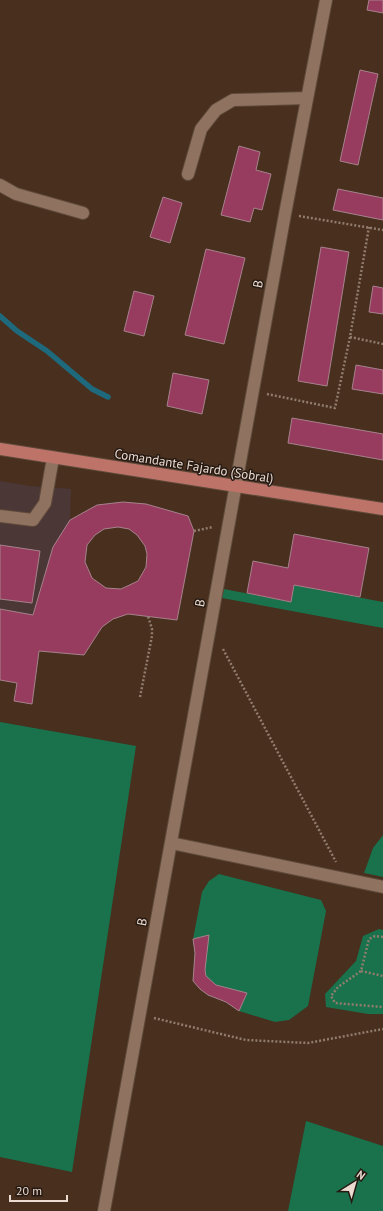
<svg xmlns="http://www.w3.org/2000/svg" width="383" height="1211" viewBox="0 0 383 1211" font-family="'PT Sans',sans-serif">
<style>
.medical{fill:#4c3737}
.green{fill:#19724c}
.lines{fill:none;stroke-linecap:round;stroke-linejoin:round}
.stream{stroke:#1e697c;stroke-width:5.5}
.building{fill:#983c5f;stroke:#a6828c;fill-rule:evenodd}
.minor-casing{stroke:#5e4a3b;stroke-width:14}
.major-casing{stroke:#5e4a3b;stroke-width:14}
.path{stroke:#917c6d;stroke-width:2.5;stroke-dasharray:2 2;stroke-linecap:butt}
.minor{stroke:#8f725f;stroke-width:12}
.major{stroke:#bd7368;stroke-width:12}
.labels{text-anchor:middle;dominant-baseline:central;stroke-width:3;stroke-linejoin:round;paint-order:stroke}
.street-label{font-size:13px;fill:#ebdbd0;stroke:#261a13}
</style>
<rect width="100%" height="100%" fill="#482f1e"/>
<path class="medical" d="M0,481l30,5 41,3 -1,31 -17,27 -20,68 -33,-6z"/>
<path class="green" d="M294,585l89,17v26l-161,-30 2,-9 66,13z
M0,722l136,24 -64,426 -72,-15z
M383,835v42l-19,-4 9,-25z
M219,874l102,26 5,11 -18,95 -19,14 -14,2 -36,-11 -13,-9 -18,-7 -8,-6 -7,-8 2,-28 -2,-14 9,-47 7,-11z
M379,929l4,1v84h-15l-42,-7 -1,-13 31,-33 7,-25z
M306,1121l77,25v65h-95z"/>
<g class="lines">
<path class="stream" d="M0,316l17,15 30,20 45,38 16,8"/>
</g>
<path class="building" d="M369,0h14v13l-16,-3z
M360,70l18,4 -20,91 -18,-4z
M239,146l21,6 -4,18 15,4 -9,36 -8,-2 -4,14 -29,-7z
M338,189l45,9v22l-50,-10z
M163,197l19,6 -12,40 -20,-6z
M321,247l28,5 -22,134 -29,-5z
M206,249l39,9 -21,86 -39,-9z
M373,286l10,2v26l-14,-2z
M134,291l20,5 -10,40 -20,-5z
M356,365l27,5v24l-31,-5z
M173,373l36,7 -7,34 -35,-8z
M292,418l91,16v26l-95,-17z
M123,502l23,2 42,12 6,15 -17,89 -49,-6 -15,5 -11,8 -18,28 -45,-4 -7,53 -18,-3 3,-18 -17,-3v-71l33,6 20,-68 17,-27 27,-15zM118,527l11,2 8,6 8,11 2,8 -1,13 -8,14 -17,8 -15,-1 -14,-10 -7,-16 2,-17 8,-10 9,-6z
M294,534l75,14 -9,49 -66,-12 -3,17 -44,-9 6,-32 35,7z
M0,545l40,6 -8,52 -32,-4z
M209,935l-4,35 1,6 10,9 31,8 -8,18 -13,-9 -18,-7 -8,-6 -7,-8 2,-28 -2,-14z"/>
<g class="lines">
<defs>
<path id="minor" d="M188,174l13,-45 15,-19 17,-10 74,-2
M0,185l16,9 67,19
M0,516l33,4 12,-17 8,-45
M171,843l212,44
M104,1211l181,-997 41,-214"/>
<path id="major" d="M0,449l383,60"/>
</defs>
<use href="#minor" class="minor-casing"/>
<use href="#major" class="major-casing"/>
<path class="path" d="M299,216l84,14
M350,337l33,7
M267,394l68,14 15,-71 19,-110
M194,531l19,-4
M223,649l113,213
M140,697l12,-61v-7l-4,-13
M383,937l-8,-1 -6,3 -8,32 -23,16 -7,9 4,7 48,4
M361,971l22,5
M154,1018l92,22 62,3 75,-14"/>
<use href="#minor" class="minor"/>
<use href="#major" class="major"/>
</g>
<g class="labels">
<g class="street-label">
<text transform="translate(258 284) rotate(-80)">B</text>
<text transform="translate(194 466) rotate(9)">Comandante Fajardo (Sobral)</text>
<text transform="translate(200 603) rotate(-80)">B</text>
<text transform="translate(142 922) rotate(-80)">B</text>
</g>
</g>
<g transform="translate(355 1183) rotate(37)" stroke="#261a13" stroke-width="3" paint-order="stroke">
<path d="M0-3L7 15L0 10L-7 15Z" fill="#ebdbd0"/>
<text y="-6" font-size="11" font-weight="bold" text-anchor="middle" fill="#ebdbd0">N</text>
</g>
<path d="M10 1195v6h57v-6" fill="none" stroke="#ebdbd0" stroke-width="2"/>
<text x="16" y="1195" font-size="12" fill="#ebdbd0" stroke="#261a13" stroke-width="3" paint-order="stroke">20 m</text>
</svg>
